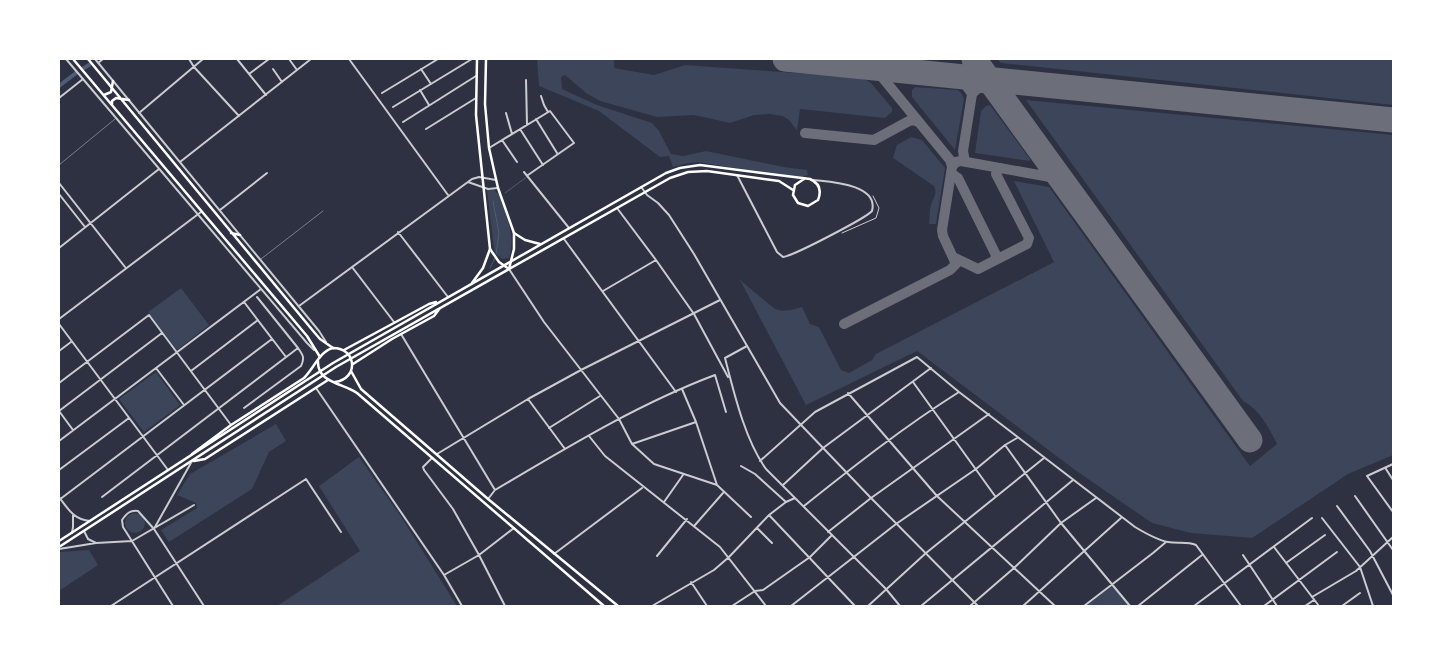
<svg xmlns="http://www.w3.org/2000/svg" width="1452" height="665" viewBox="0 0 1452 665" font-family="'IBM Plex Sans',sans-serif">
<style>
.green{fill:#3c4559}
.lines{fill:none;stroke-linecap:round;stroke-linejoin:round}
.stream{stroke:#4f5d75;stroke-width:1}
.canal{stroke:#4f5d75;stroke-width:4}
.taxiway{stroke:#6c6f7a;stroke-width:10}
.runway{stroke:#6c6f7a;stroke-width:25}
.service{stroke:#caccd0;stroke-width:0.5}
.pedestrian{stroke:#caccd0;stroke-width:1}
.minor{stroke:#caccd0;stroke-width:2}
.tertiary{stroke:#caccd0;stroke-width:2}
.secondary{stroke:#fff;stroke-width:2.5}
.primary{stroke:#fff;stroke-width:2.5}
</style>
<rect width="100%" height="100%" fill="#2d3142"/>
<path class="green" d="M537,59h77v9l40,7 31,-10 178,13 8,5 21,25v4l-7,6 -85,-9 -3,21 -9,-11 -6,-3 -12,-2 -16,1 -24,8 -36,-8 -37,2 -57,-16 -14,-8 -21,-18 -4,2 1,12 35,16 55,18 7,8 12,23 12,2 23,-5 78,16 23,3 1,5 -8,3 -10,-1 -92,-15 -14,2 -11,3 -4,-11 -9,1 -61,-46 -60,-25z
M997,59h396v46l-392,-42z
M915,87l43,3 4,4 2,5 -9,51 -43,-53v-7z
M1026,100l367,35v320l-45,19 -96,64 -61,-5 -39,-10 -77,-53 -158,-119 -111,54 -66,-125 35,29c10,3 17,1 27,-2l8,17 9,3 22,43 8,3 23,-13 4,-6 178,-92 -40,-81 35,6 201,279 27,-22c-8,-16 -18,-35 -34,-43z
M990,105l40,54v2l-55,-8 6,-42 5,-5z
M911,137l11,3 23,28 -9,56h-7c1,-7 0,-16 3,-22 3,-7 5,-8 2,-16l-41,-28 4,-13z
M487,190h7l5,4c7,22 17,41 10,64l-7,1 -5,-4 -3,-6z
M181,288l28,37 -32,25 -29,-38z
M156,372l24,33 -36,27 -25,-33z
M276,424l10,17 -17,11 -17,37 -83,53 -8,-12 36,-22 -1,-5 -19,-8 13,-21z
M359,457l43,61 55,88h-180l83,-55 -41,-65z
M125 523a10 10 0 1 1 20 0a10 10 0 1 1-20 0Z
M89,550l9,15 -39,26v-39z
M1112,586l18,20h-44z"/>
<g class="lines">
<path class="stream" d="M505,193l23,-17
M493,201l6,32 -3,21
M490,268l5,-10"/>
<path class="canal" d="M84,68l5,-3
M59,86l17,-13"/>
<path class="taxiway" d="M953,76l12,8 7,10
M886,81l-2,-9 6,-2
M981,88l12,1 6,4
M972,93l4,-24 -3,-10
M805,133l69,7 35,-19 5,-1 6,3
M965,162l-2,-11 9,-57 8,-8 24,-5
M952,167l4,-5 5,-1 100,18
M951,173l7,5 38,77 -1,5
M1040,174l7,-4 2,-8
M953,257l25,12 49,-25 2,-6 -33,-64 1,-4 4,-2
M844,324l106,-54 6,-6 -13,-28 -1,-6 10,-63 -2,-7 -68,-83 -11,-9"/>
<path class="runway" d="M785,59l608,61
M974,59l276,381"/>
<path class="service" d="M59,165l56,-46
M261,259l62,-48"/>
<path class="pedestrian" d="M842,233l34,-15 3,-10 -6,-12"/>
<path class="minor" d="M189,59l5,8 45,49
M237,59l29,36
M289,59l8,11
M349,59l99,136
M273,69l9,13
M421,69l10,15
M249,74l20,-15
M526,80l1,45
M420,90l9,15
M382,93l56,-34
M541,96l3,9 4,7
M59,98l24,-19
M393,107l79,-48
M139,113l64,-54
M506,113l6,21
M536,119l21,34
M403,122l73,-46
M426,129l50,-31
M520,129l23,36
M502,140l15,22
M489,148l61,-37 24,32 -46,32
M180,162l131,-103
M524,172l45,56
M737,175l40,77 6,5c10,-1 83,-39 89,-46 7,-27 -42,-29 -59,-31
M468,182l20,7 10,-1
M59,183l66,84
M59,194l26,33
M617,208l39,52 38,54 34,63
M220,210l47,-37
M398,232l50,65
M564,239l112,153
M59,248l100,-79
M352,267l42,55
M509,269l35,53 75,97 13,25 22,20 63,21
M603,291l53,-31
M244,302l42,55
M299,306l173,-127 7,-2 17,3
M59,319l142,-107
M59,324l109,146
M401,334l94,156
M747,346l-22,12c9,35 20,82 41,111l120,120 14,17
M59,351l12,-9
M156,368l28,37
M191,371l67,-51
M913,382l82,114
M59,383l90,-68 82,110
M316,388l128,187 18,31
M682,389l14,33 21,63 34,32
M848,393l89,103 118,110
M528,399l37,50
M244,408l57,-42c4,-8 2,-11 -3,-18l-41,-51
M549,428l51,-32
M73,430l-14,-19 103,-78
M589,436l16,20 115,91 46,59
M59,441l202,-152
M632,444l64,-22
M1005,445l56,78 69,83
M437,454l91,-55 53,-29 139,-70
M432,458l-9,9 1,3 29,39 26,46 26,51
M760,461l55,-49 102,-55 42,35 176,135c10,6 22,13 33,15 10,2 19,-1 28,3l45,61
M1393,464l-26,12 26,36
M741,466l14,8 31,28
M1386,469l7,11
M59,470l70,-52
M783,485l40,-37 108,-80
M1355,496l38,54
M59,497c9,12 15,23 31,24
M102,497l196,-149
M488,499l7,-9c71,-42 143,-86 220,-115l11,37
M59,500l213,-161
M664,502l19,-27
M804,506c50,-40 101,-80 155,-114
M1337,506l33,45 23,44
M769,515l86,91
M1322,518l38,49 13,39
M695,525l28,-32
M155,527l37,-66
M757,528l15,15
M84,531l4,8 8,4
M828,532l43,-34 118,-84
M72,533l1,-6v-12
M1274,547l45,59
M59,549l37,-6 36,-2 62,-36
M554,554l88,-66
M1243,555l34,51
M657,556l30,-37
M1286,563l39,-28
M444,575l35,-20 35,-27
M691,582l16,24
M1312,597l44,-26 37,-34
M111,606l195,-127 35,53
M173,606l-50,-79 -1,-7c5,-7 8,-10 16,-9l16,18 50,77
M652,606l62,-36 15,-13 40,-42 17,-13 9,-4
M732,606l23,-15 8,-1 47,-33 21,-21
M791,606l105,-82 80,-55 29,-24 12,-7
M868,606l58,-53 118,-95
M921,606l152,-126
M970,606l44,-38 47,-45 35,-25
M1023,606l98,-88
M1084,606l69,-53 13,-11
M1138,606l64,-51
M1194,606l118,-88
M1264,606l73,-54
M1305,606l9,-6
M1342,606l18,-13"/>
<path class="tertiary" d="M66,59l241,284 7,7
M95,59l224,272 7,11
M98,63l5,-4
M642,188l5,7 11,8 11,12 25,39 86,149 91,95 107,108"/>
<path class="secondary" d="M73,59l234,277 13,21
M88,59l226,273 6,7 13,9
M477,59l-1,56 14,134 9,13 10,7 5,-20v-16l-16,-45 -9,-40 -4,-44 1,-45
M104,95l7,-3 2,-11
M112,105v-4l4,-3 13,2
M231,233l9,2"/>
<path class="primary" d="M514,233l11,7 15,4
M472,283l11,-15 7,-19
M344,350l85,-46 7,-2
M318,361c-1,22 25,22 39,32l247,213
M353,364l39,-25 42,-23 6,-8
M351,371l10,18 127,110 130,107
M192,454l39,-29 73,-47c10,-10 16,-27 29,-30 24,0 26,31 2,34
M194,461l11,-2 123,-79
M59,541l274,-178 333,-190 14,-5 20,-3 110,14c9,4 12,11 8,21l-10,6 -10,-3 -5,-8 2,-10 9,-6
M59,547l277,-180 334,-189 18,-6 19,-1 72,10 14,9"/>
</g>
<rect width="1452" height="665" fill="none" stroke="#ffffff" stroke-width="120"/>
</svg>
